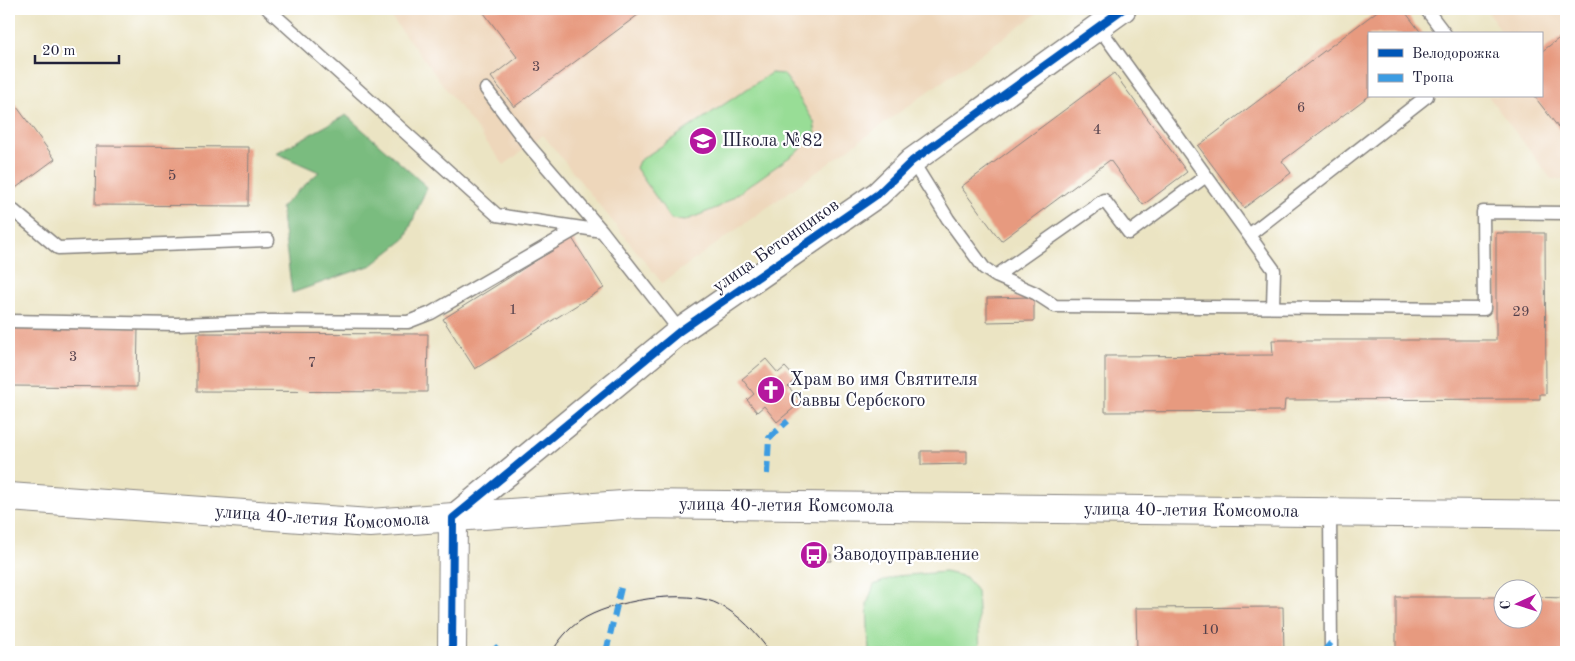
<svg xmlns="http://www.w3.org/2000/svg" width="1575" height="661" viewBox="0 0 1575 661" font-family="'Old Standard TT',serif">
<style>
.built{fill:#eed7bb}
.green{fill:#98dd96;stroke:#5d8068}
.forest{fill:#7abc7f;stroke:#4e6f5d}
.building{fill:#e79a7f}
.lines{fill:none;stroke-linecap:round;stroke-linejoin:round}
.service-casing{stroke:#86837f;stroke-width:15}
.minor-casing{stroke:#86837f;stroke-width:28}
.tertiary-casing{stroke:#86837f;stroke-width:30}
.secondary-casing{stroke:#86837f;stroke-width:30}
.service{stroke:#fff;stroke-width:12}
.minor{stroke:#fff;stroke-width:25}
.tertiary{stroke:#fff;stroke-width:28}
.secondary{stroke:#fff;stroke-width:28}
.tram{stroke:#22223b;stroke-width:1}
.quiet{stroke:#3c9ce2;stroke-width:6;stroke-dasharray:12 6;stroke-linecap:butt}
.cycleway-casing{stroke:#fff;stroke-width:11}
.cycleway{stroke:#0057b8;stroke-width:8}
.labels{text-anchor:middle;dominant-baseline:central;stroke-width:4.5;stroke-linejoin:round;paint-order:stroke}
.number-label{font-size:15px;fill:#53404c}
.poi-label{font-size:18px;fill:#22223b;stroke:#fff;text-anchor:start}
.street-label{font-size:18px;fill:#22223b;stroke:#fff}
</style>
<rect width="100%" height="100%" fill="#fff"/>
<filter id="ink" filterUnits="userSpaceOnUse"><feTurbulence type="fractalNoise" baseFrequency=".02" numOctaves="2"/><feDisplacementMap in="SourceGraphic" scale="10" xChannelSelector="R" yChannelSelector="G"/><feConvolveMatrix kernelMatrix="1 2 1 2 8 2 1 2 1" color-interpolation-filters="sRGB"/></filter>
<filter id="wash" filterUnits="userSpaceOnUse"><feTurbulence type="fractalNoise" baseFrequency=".0096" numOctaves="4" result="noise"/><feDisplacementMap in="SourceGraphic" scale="20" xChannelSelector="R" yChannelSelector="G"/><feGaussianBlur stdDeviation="1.12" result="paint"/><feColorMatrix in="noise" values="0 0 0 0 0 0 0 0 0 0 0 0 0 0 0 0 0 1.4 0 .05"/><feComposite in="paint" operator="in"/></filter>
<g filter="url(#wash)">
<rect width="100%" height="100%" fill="#ebe4c3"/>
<path class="built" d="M385,9h658l-381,274 -119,-148 -39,30z
M1486,9h80v170h-15l-63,-83h53v-62h-38z"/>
<path class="green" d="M771,73l12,1 3,3 28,45 2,12 -15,15 -82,58 -35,14 -13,-2 -35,-51 3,-7z
M945,572l21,5 11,14 3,61h-111l-2,-48 7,-19 22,-9z"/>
<path class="forest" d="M346,115l81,72 -22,52 -33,26 -80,28 -11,-86 38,-35 -43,-19z"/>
<g id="blocks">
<path class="building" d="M481,9h165l-132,98 -23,-30 26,-20z
M1380,9h23l19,25h-53v62l-87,65 9,12 -47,35 -46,-62z
M1566,33v102l-1,1 -31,-40h7v-44z
M1114,73l73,99 -44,33 -33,-45 -109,81 -40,-54z
M9,96l46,63 -46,34z
M96,146l153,1 -1,59 -153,-1z
M1496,233h49l1,161h-6v5l-255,1 -1,11 -179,1v-56l168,-1 -1,-15h224z
M572,238l32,50 -129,81 -32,-50z
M1034,297v24l-47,1v-24z
M9,326l129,1 -1,60 -128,-1z
M197,333l231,1 -1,58 -230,-1z
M766,359l12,14 7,-6 11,12 -8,7 13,16 -24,20 -13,-16 -7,6 -10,-12 7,-6 -12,-15z
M921,451h46v13l-46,1z
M831,554v7h-27v-6z
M1396,597h106v21h30v-21l34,1v54h-170z
M1283,607l1,45h-147l-1,-44z"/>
</g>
</g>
<g filter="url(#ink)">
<use href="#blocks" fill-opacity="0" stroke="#86837f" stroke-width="1"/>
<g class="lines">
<defs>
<path id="service" d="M268,9l229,206 105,16 78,100
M1426,9l19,25
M1098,26l176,244 -1,37
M486,89l43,57 73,85
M912,161l36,58 36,49 12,8 39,17 20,13 429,3 -1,-97 83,1
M9,213l5,-2 44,37 210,-8
M1249,235l178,-139
M996,276l108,-76 25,33 77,-57
M9,321l168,3 94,-3 137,1 23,-9 147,-85
M1330,512l1,140"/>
<path id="minor" d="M453,518l227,-187 198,-137 34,-33 211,-152"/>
<path id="tertiary" d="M452,652l1,-134"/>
<g id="secondary">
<path id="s1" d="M9,497l361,26 267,-19 929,11"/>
</g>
</defs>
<use href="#service" class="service-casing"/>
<use href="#minor" class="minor-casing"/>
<use href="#tertiary" class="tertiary-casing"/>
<use href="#secondary" class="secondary-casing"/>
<use href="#service" class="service"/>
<use href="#minor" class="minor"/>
<use href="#tertiary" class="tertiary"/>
<use href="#secondary" class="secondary"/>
<path class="tram" d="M552,652c7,-12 16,-23 28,-31 29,-20 108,-34 140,-16 21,11 36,28 50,47"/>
<path class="quiet" d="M767,474l2,-36 19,-17
M494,646l6,6
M606,652l15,-64
M1323,652l8,-9"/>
<defs>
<path id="cycleway" d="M452,652l1,-134 227,-187 198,-137 34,-33 211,-152"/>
</defs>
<use href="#cycleway" class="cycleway-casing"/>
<use href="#cycleway" class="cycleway"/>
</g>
</g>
<defs>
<symbol id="school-disc" viewBox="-11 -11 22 22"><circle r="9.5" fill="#b5179e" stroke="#fff"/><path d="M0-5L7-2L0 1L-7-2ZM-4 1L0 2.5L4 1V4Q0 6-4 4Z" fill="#fff"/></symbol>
<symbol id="church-disc" viewBox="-11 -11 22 22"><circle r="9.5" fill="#b5179e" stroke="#fff"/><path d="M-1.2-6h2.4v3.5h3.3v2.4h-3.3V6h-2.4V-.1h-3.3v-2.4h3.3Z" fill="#fff"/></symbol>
<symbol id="bus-disc" viewBox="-11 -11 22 22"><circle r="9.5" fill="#b5179e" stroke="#fff"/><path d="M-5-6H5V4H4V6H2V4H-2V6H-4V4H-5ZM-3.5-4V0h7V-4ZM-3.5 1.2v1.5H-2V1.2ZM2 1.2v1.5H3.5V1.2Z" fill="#fff"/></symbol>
</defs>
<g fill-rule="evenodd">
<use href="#school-disc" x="687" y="125" width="32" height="32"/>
<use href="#church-disc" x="755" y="374" width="32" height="32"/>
<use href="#bus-disc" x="798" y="539" width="32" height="32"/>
</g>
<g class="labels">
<g class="number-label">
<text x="536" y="67">3</text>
<text x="1301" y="108">6</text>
<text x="1097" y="130">4</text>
<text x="172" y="176">5</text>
<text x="513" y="310">1</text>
<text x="1521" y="312">29</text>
<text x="73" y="357">3</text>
<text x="312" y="363">7</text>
<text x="1210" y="630">10</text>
</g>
<g class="poi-label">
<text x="722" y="141">Школа №82</text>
<text x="790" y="380">Храм во имя Святителя<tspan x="790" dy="21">Саввы Сербского</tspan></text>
<text x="833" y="555">Заводоуправление</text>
</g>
<g class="street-label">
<text transform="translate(776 246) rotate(-35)">улица Бетонщиков</text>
<text stroke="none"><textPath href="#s1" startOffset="779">улица 40-летия Комсомола</textPath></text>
<text stroke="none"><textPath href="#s1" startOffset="1184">улица 40-летия Комсомола</textPath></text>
<text stroke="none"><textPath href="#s1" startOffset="314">улица 40-летия Комсомола</textPath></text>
</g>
</g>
<rect width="1575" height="661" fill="none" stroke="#fff" stroke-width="30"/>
<rect x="1368" y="32" width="175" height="65" fill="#ffffff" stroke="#a7a7b1"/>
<rect x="1378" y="49" width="25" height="8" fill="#0057b8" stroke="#a7a7b1"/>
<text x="1412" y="58" font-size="15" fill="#22223b">Велодорожка</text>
<rect x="1378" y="74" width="25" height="8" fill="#3c9ce2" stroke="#a7a7b1"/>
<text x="1412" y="82" font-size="15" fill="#22223b">Тропа</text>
<g transform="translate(1518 604) rotate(266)"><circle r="24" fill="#ffffff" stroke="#a7a7b1"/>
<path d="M0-4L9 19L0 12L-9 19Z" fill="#b5179e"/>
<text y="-8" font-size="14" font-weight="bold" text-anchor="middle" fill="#22223b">С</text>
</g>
<path d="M35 55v8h84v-8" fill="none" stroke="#22223b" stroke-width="2.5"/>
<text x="42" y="55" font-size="15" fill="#22223b" stroke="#ffffff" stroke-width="4" paint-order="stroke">20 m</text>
</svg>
